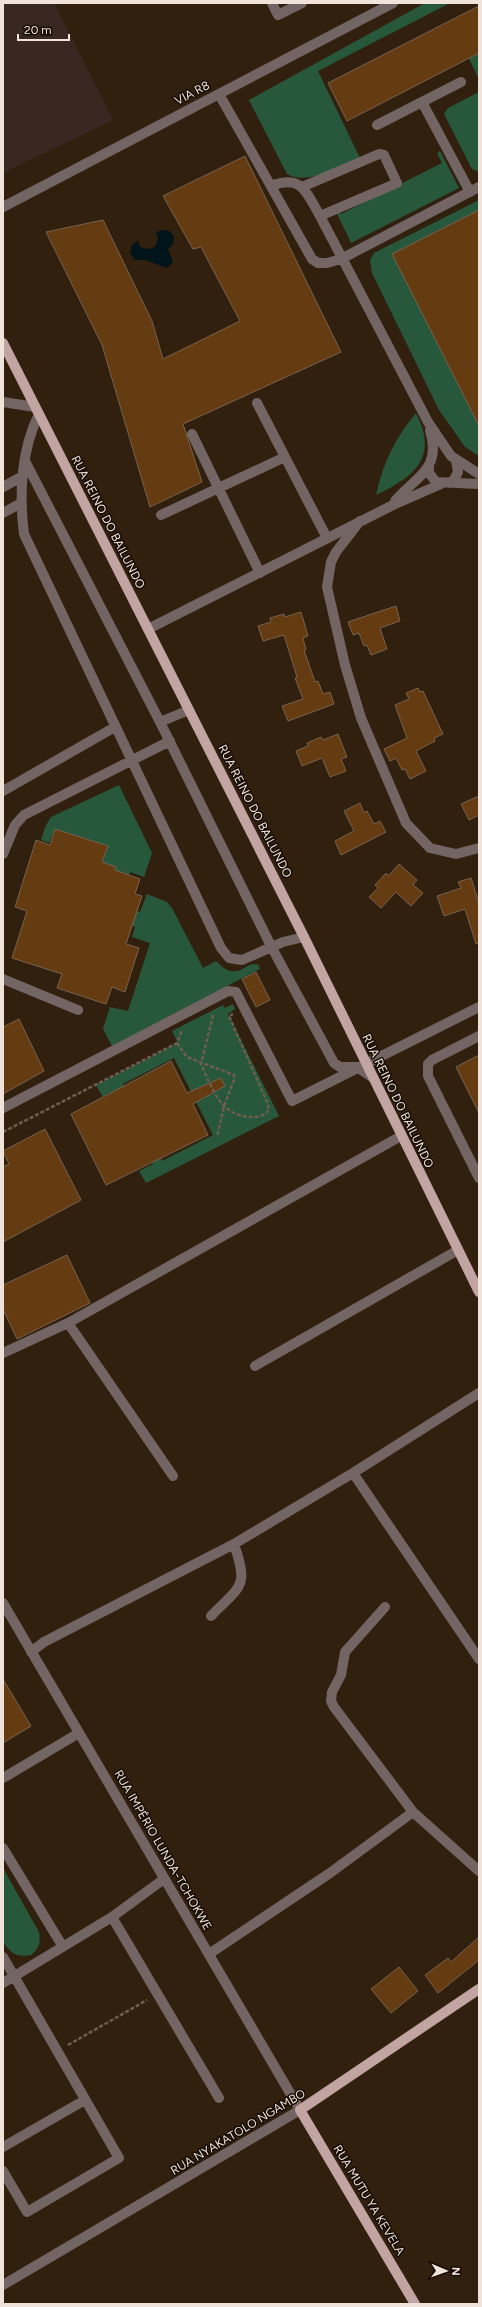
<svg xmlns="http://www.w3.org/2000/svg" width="482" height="2307" viewBox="0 0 482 2307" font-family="Figtree,sans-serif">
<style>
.education{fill:#392721}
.green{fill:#27583b}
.water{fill:#001419}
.building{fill:#653c11;stroke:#78624f}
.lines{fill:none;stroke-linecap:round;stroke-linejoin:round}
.path{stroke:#6e5e4f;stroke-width:2.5;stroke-dasharray:4 2;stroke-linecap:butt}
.minor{stroke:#736564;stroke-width:10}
.major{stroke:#c2a5a3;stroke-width:10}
.labels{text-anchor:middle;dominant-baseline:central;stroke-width:3;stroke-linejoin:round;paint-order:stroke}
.street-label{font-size:12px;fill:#f0e3d9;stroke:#140c05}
</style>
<rect width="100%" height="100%" fill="#32200f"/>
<path class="education" d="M3,3h51l59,117 -110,53z"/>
<path class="green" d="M425,3h25l-132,68 42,87c-18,8 -54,28 -73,16l-38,-74z
M479,49v30l-12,-24z
M479,92v80l-7,-3 -28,-55 4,-6z
M440,151l19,37 -108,55 -18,-38h4l4,9 101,-51 -5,-10z
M479,200v256l-14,-9 -26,-37 -67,-137 -2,-13 4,-7z
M416,413c23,45 -2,64 -40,82 7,-32 19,-57 40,-82z
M119,785l33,68 -8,24 -14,-5 -6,18 -14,-5 6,-18 -14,-5 5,-15 -52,-18 -6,14 -8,-3 5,-15 5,-8z
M147,894l20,8 5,6 31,60 13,-7c23,24 29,-2 43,4l1,4 -148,77 -9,-17 7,-22 18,4 22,-68 -18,-6 3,-10 -9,-3 5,-15 9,3z
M233,1004l2,5 -7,5 51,102 -133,67 -7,-12 14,-7 -7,-12 9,-5 7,14 51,-26 -39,-77 -51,26 8,16 -17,-9 -11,6 -7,-12 82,-42 -6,-12 51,-26 2,3z
M3,1868l36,64c2,11 0,16 -8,23 -15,3 -20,-2 -28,-13z"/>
<path class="water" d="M162,230l8,1 4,6 -1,7 -5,5 5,13 -6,6 -22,-8h-10l-5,-7 2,-8 6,-5 2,7 7,2 8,-2 3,-8 -2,-7z"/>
<path class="building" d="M479,6v47l-132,68 -19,-38z
M245,156l96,196 -158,72 19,58 -52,25 -48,-162 -56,-113 57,-12 49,101 11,38 77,-38 -39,-74 -8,2 -30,-53z
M479,210v216l-87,-172z
M396,606l4,15 -20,7 7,21 -16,6 -4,-10 -3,1 -5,-13 -6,2 -5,-13z
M301,612l7,24 -5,2 3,12h-2l11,32 3,-1 5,13 7,-2 4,12 -46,17 -6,-15 21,-7 -8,-21 2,-1 -13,-42 -21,6 -5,-15 13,-4 -1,-4 14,-4 1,3z
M418,688l2,4 3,-1 20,43 -9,4 1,3 -19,10 10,20 -16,8 -5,-10 -3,1 -6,-12 -6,3 -6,-12 23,-11 -12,-33 14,-6 -3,-6z
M338,734l9,23 -6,2 5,12 -16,6 -8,-19 -20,8 -6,-15 12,-5 -1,-3 14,-6 2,3z
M479,796v19l-10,5 -8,-16z
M360,803l4,10 3,-2 7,13 6,-3 6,11 -45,23 -6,-14 19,-10 -10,-20z
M55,829l53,17 -6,16 14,5 -1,3 25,9 -5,15 7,2 -16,48 13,4 -14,44 -13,-5 -6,17 -49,-16 5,-14 -50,-16 15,-47 -12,-4 21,-67 14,5z
M399,864l18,16 -4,5 10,8 -12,13 -15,-14 -15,16 -12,-11 9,-9 -3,-3 11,-12 2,3z
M471,878l8,25v40l-3,1 -11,-35 -21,7 -7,-20 24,-8 -3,-6z
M256,972l14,28 -14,7 -14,-28z
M19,1019l25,52 -41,23v-67z
M479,1055v58l-23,-46z
M171,1061l16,32 34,-15 4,8 -32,18 15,31 -102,50 -35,-71z
M45,1129l36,71 -78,42v-75l6,-3 -6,-13z
M67,1255l23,48 -73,36 -14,-30v-24z
M3,1679l28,47 -28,17z
M479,1937v23l-41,33 -13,-18 23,-17 3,4z
M399,1967l19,24 -27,22 -20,-24z"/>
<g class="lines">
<path class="path" d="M213,1015l-12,49c6,13 13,32 23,42 9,10 35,17 45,4l-1,-6 -39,-88 4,-2
M177,1043l10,14 47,18v5l-10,26 -7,31
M3,1132l174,-89 5,-13
M68,2045l79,-45"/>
<path class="minor" d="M272,3l6,12 24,-12
M219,94l93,165 6,4h9l14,-4 138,-72
M422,102l48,90
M377,125l84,-43
M271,186c31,-12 35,6 49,30l108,206 23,34 28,18
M302,187l77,-33 5,1 13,28 -77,33
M3,207l390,-204
M3,402l32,5
M257,403l70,135
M39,414c-18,36 -20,81 -15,120l197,414 8,10 13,2 41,-18 21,-5
M192,434l68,139
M25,461l135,261 111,224 63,117 6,4h17l15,10
M429,466v7l7,9 43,2
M449,483l5,-3 4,-8 -2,-12
M3,487l20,-11
M395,501c21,-25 47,-31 35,-71
M3,513l18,-10
M161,515l124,-58
M360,521l-24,31 -5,10 -4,25 18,78 16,53 45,105 24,25 26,6 23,-6
M148,629l245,-124 48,-21
M160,722l29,-12
M3,791l112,-64
M3,854l12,-29 9,-10 146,-74
M3,979l75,31
M479,1036l-47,24 -4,4v12l51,102
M3,1108l225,-117 8,1 56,109 187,-94
M68,1323l105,153
M3,1353l65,-30 333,-187
M255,1366l203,-116
M353,1473l126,186
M3,1603l297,507 -297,175
M385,1607l-40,45 -4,23 -9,17 -1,9 3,6 79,105 66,59
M211,1616c30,-31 38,-28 23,-72
M31,1652l13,-10 190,-98 119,-71 126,-80
M3,1778l76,-45
M3,1848l60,99
M112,1917l107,181
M209,1954l121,-81 83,-61
M3,1957l116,201 -92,54 -24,-41
M3,1983l109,-66 52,-38
M3,2147l82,-47"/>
<path class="major" d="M3,343l301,594 175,355
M415,2304l-115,-194 179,-121"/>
</g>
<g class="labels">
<g class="street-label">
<text transform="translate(192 93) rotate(-28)">VIA R8</text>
<text transform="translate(108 522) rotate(63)">RUA REINO DO BAILUNDO</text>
<text transform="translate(255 811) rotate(63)">RUA REINO DO BAILUNDO</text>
<text transform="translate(398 1101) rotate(64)">RUA REINO DO BAILUNDO</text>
<text transform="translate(163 1850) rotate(60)">RUA IMPÉRIO LUNDA-TCHOKWE</text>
<text transform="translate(238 2132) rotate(-31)">RUA NYAKATOLO NGAMBO</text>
<text transform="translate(369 2200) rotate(59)">RUA MUTU YA KEVELA</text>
</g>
</g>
<rect width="482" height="2307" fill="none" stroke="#f0e3d9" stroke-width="8"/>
<g transform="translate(446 2271) rotate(92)" stroke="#140c05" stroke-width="3" paint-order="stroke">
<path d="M0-3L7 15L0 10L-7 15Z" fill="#f0e3d9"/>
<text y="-6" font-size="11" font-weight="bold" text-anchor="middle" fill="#f0e3d9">N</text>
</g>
<path d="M18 34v6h51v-6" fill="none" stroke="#f0e3d9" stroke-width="2"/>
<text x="24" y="34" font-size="12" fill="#f0e3d9" stroke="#140c05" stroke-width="3" paint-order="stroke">20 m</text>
</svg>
